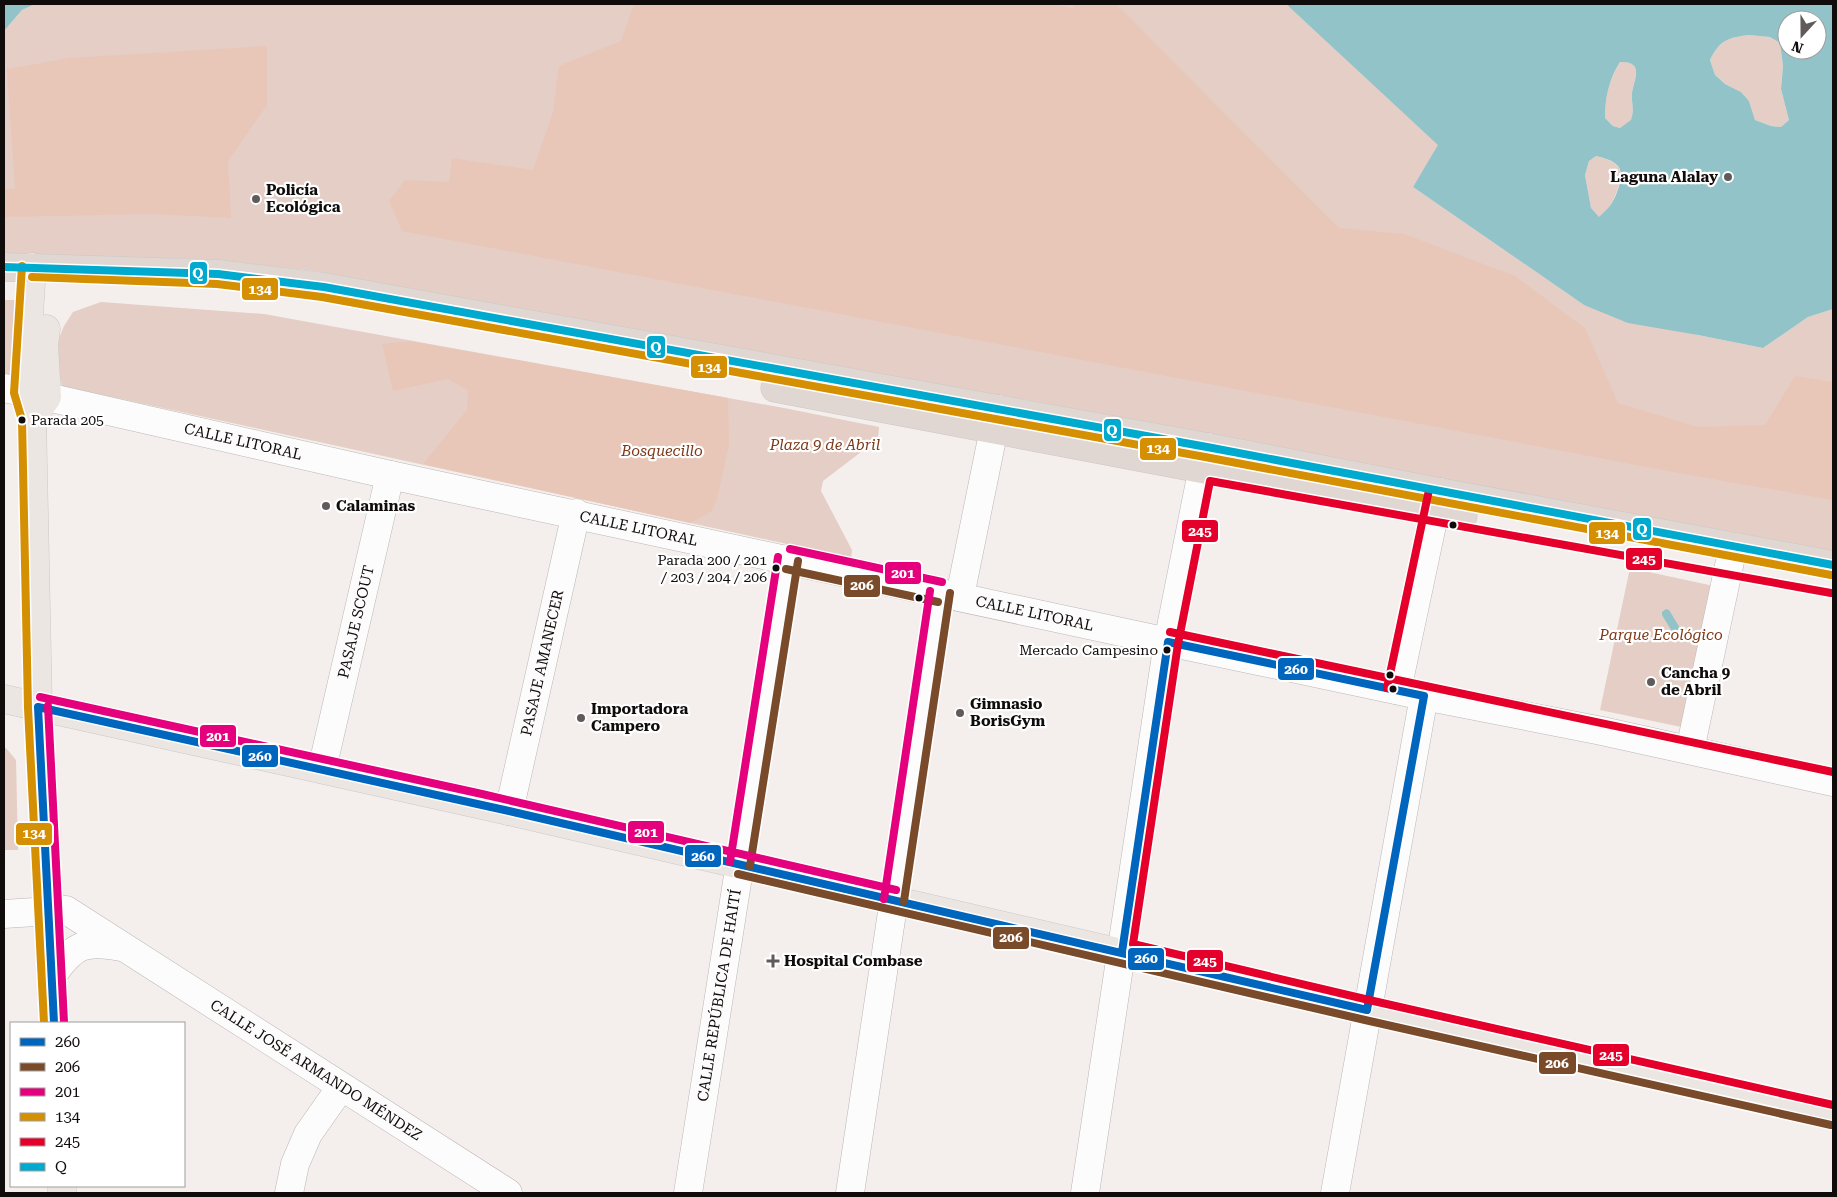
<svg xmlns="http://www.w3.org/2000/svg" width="1837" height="1197" viewBox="0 0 1837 1197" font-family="'Roboto Serif',serif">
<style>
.green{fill:#e5cec5}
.forest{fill:#e8c7b9}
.water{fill:#91c3c8;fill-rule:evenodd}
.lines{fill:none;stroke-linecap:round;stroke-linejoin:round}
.minor-casing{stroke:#bbb7b6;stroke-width:29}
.major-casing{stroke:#cbc8c7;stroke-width:29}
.highway-casing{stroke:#cbc8c7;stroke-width:29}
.minor{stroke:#fdfcfc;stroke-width:28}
.major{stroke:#ece6e3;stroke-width:28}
.highway{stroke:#e0d6d2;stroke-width:28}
.bus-1-casing{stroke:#fff;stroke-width:11}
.bus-2-casing{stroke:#fff;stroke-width:11}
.bus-3-casing{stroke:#fff;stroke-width:11}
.bus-4-casing{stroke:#fff;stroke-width:11}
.bus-5-casing{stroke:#fff;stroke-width:11}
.bus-6-casing{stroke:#fff;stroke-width:11}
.bus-1{stroke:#0065bd;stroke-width:8}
.bus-2{stroke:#7a4b2a;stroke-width:8}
.bus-3{stroke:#e5007d;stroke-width:8}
.bus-4{stroke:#d48f02;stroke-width:8}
.bus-5{stroke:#e4002b;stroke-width:8}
.bus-6{stroke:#00a9ce;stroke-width:8}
.poi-dot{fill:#605b5a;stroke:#fff;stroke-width:2}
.bus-dot{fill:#100c0b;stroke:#fff;stroke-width:2}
.labels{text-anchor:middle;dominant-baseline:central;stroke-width:4.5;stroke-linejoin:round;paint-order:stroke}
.bus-label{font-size:14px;fill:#100c0b;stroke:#fff;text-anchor:end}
.poi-label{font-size:15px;font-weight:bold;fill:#100c0b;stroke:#fff;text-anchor:start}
.street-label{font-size:15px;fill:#100c0b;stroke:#fff}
.park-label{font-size:15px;font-style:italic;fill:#7d3918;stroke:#fff}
.line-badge{stroke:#fff;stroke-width:2}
.badge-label{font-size:14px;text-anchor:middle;font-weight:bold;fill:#fff}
</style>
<rect width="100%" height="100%" fill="#f4eeec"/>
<path class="green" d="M35,4h1251l153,141 -26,42 171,118 114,30 65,13 45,-31 25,-8v243l-486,-88 -308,-62 -396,-69 -328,-62 -113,-12 -198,-4v-224l18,-21z
M1749,35l21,2 10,6 3,23 -2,23 8,31 -8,7 -10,-1 -16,-6 -6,-19 -8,-9 -16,-8 -10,-9 -5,-15c10,-20 17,-22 39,-25z
M1620,62c25,-1 14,16 12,31 -1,11 3,15 -1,28l-11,7 -7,-2 -8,-8c0,-20 4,-38 15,-56z
M1596,156c19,5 31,11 22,32 -5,14 -8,19 -19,30l-8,-10 -6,-33 4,-14z
M4,300h16l-6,75 -10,2z
M101,302l163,12 520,94 95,19 -1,12 -55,42 -2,10 31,59 -1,8 -789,-172 -5,-22 -1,-18 8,-20 9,-14z
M1630,568l84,18 -28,142 -86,-18z
M4,748h2l10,12 2,90h-14z"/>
<path class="forest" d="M634,4h418l21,4 1,-4h42l223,224 65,6 111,42 70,52 33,75 79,24 68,-2 30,-49 38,6v118l-144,-25 -1287,-244 -13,-30 16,-21 44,2 3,-24 81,12 20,-58 6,-46 62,-25z
M267,46v59l-39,56 3,57 -79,-4 -148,3v-28h11l-8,-120 62,-11z
M410,341l318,57 1,46 -12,56 -6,12 -21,11 -267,-59 44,-54 1,-20 -21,-11 -54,12 -11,-47z"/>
<path class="water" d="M4,4h31l-13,6 -18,21z
M1286,4h547v305l-25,8 -45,31 -65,-13 -70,-12 -44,-18 -171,-118 25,-42zM1787,20h30v30h-30zM1749,35l21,2 10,6 3,23 -2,23 8,31 -8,7 -10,-1 -16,-6 -6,-19 -8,-9 -16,-8 -10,-9 -5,-15c10,-20 17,-22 39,-25zM1620,62c25,-1 14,17 12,31 -1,11 3,15 -1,27l-11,8 -7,-2 -8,-8c0,-20 4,-39 15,-56zM1596,156c24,6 30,12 21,36 -4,11 -9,17 -18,25l-8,-9 -6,-33 4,-14z
M1666,609l3,1 11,18 -7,5 -11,-18v-3z"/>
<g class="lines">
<defs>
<g id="minor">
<path id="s1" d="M4,388l43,9 343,78 778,167 256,54 178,35 231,51"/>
<path d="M960,596l38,-187"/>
<path d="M1397,690l42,-198"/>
<path d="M1690,750l43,-203"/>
<path id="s2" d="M322,769l68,-294"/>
<path id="s3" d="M509,811l67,-298"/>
<path id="s4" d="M4,914l62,-4 442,283"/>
<path d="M52,976c22,-32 33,-36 70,-29"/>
<path d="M289,1193l6,-29 13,-30 33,-47"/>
<path id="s5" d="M688,1193l100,-634"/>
<path d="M850,1193l90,-601"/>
<path d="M1085,1193l83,-551 39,-195"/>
<path d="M1335,1193l89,-497"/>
</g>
<path id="major" d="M32,267l-8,126 8,25 6,289 16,316
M32,418l15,-21 -3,-52 2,-16
M4,699l505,112 858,199 466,105
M62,1186v7"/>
<path id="highway" d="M4,267l214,7 106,13 883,160 232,45 394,73
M775,388l427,81 261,47"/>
</defs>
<use href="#minor" class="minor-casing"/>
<use href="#major" class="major-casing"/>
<use href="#highway" class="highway-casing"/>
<use href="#minor" class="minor"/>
<use href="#major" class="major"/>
<use href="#highway" class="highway"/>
<defs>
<path id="bus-1" d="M1168,642l256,54
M38,707l471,104 858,199
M38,707l16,316
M1122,952l46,-310
M1367,1010l57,-314"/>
<path id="bus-2" d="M786,569l152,33
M750,866l48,-305
M738,874l627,146 466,105
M904,901l46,-308"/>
<path id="bus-3" d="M790,549l152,33
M40,697l442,97 414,96
M48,706l16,316
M730,862l48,-305
M884,899l46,-308"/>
<path id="bus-4" d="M22,266l-8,127 8,27 6,288 16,315
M32,277l185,7 105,13 883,160 626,118"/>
<path id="bus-5" d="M1831,593l-621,-112 -32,163 -45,300 236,56 464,105
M1170,632l663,140
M1387,688l42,-198"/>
<path id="bus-6" d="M4,267l214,7 106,13 883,160 626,118"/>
</defs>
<use href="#bus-1" class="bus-1-casing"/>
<use href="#bus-2" class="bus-2-casing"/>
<use href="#bus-3" class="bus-3-casing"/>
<use href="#bus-4" class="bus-4-casing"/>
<use href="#bus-5" class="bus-5-casing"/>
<use href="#bus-6" class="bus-6-casing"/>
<use href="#bus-1" class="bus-1"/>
<use href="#bus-2" class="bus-2"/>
<use href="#bus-3" class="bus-3"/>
<use href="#bus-4" class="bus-4"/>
<use href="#bus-5" class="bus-5"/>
<use href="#bus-6" class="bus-6"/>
</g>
<g class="poi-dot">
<circle cx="1728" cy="177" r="5"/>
<circle cx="256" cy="199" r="5"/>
<circle cx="326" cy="506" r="5"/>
<circle cx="1651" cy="682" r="5"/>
<circle cx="960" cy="713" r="5"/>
<circle cx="581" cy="718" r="5"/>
<path d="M770.5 953.5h5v5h5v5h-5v5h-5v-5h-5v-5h5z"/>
</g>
<g class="bus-dot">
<circle cx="22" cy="420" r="4.5"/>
<circle cx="1453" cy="525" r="4.5"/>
<circle cx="776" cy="568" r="4.5"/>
<circle cx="919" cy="598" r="4.5"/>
<circle cx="1167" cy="650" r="4.5"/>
<circle cx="1390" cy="675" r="4.5"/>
<circle cx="1393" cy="689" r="4.5"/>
</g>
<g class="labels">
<g class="bus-label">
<text x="31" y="420" text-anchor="start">Parada 205</text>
<text x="767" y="560">Parada 200 / 201<tspan x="767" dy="17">/ 203 / 204 / 206</tspan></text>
<text x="1158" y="650">Mercado Campesino</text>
</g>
<g class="poi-label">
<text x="1718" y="177" text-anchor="end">Laguna Alalay</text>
<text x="266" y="190">Policía<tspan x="266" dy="17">Ecológica</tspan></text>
<text x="336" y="506">Calaminas</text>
<text x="1661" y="673">Cancha 9<tspan x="1661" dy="17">de Abril</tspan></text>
<text x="970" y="704">Gimnasio<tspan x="970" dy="17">BorisGym</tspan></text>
<text x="591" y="709">Importadora<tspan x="591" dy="17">Campero</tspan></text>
<text x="784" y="961">Hospital Combase</text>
</g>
<g class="street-label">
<text stroke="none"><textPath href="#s1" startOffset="245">CALLE LITORAL</textPath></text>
<text stroke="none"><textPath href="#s1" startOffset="650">CALLE LITORAL</textPath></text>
<text stroke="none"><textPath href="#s1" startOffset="1055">CALLE LITORAL</textPath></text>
<text stroke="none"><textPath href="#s2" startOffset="151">PASAJE SCOUT</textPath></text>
<text stroke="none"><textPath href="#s3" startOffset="152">PASAJE AMANECER</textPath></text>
<text stroke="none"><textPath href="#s5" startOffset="200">CALLE REPÚBLICA DE HAITÍ</textPath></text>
<text stroke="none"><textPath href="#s4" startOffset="359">CALLE JOSÉ ARMANDO MÉNDEZ</textPath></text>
</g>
<g class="park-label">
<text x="825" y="445">Plaza 9 de Abril</text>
<text x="662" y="451">Bosquecillo</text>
<text x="1661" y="635">Parque Ecológico</text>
</g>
</g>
<g class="line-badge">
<rect x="189" y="261" width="19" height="24" rx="5" fill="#00a9ce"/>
<rect x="241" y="277" width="38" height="24" rx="5" fill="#d48f02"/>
<rect x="646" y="335" width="20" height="24" rx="5" fill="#00a9ce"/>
<rect x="690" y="355" width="38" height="24" rx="5" fill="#d48f02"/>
<rect x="1103" y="418" width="19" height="24" rx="5" fill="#00a9ce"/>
<rect x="1139" y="437" width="38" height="24" rx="5" fill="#d48f02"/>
<rect x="1632" y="517" width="20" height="24" rx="5" fill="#00a9ce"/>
<rect x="1181" y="519" width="38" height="24" rx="5" fill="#e4002b"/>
<rect x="1588" y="521" width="38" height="24" rx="5" fill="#d48f02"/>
<rect x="1625" y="547" width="38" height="24" rx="5" fill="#e4002b"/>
<rect x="884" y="561" width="38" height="24" rx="5" fill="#e5007d"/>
<rect x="843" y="574" width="38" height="24" rx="5" fill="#7a4b2a"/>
<rect x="1277" y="657" width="38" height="24" rx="5" fill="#0065bd"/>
<rect x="199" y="724" width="38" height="24" rx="5" fill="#e5007d"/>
<rect x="241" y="744" width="38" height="24" rx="5" fill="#0065bd"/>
<rect x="627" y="820" width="38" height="24" rx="5" fill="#e5007d"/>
<rect x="15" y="822" width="38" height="24" rx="5" fill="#d48f02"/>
<rect x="684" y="844" width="38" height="24" rx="5" fill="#0065bd"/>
<rect x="992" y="926" width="38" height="24" rx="5" fill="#7a4b2a"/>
<rect x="1127" y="947" width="38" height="24" rx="5" fill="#0065bd"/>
<rect x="1186" y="949" width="38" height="24" rx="5" fill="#e4002b"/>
<rect x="1592" y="1043" width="38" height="24" rx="5" fill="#e4002b"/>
<rect x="1538" y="1051" width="39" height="24" rx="5" fill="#7a4b2a"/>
</g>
<g class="badge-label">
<text x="198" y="278">Q</text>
<text x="260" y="294">134</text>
<text x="656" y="352">Q</text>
<text x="709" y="372">134</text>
<text x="1112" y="435">Q</text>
<text x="1158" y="453">134</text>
<text x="1642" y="534">Q</text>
<text x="1200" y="536">245</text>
<text x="1607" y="538">134</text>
<text x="1644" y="564">245</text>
<text x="903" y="578">201</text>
<text x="862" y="590">206</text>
<text x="1296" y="674">260</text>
<text x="218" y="741">201</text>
<text x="260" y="761">260</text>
<text x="646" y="837">201</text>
<text x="34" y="838">134</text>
<text x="703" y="861">260</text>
<text x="1011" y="942">206</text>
<text x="1146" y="963">260</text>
<text x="1205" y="966">245</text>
<text x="1611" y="1060">245</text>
<text x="1557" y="1068">206</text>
</g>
<rect width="1837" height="1197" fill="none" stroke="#100c0b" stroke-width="10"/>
<rect x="10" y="1022" width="175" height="165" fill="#ffffff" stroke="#9f9e9d"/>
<rect x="20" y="1038" width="25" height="8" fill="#0065bd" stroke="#9f9e9d"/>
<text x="55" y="1047" font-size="15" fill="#100c0b">260</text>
<rect x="20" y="1063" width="25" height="8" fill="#7a4b2a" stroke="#9f9e9d"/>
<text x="55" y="1072" font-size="15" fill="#100c0b">206</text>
<rect x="20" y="1088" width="25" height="8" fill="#e5007d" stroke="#9f9e9d"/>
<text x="55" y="1097" font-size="15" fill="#100c0b">201</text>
<rect x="20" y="1113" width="25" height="8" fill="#d48f02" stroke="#9f9e9d"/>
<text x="55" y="1122" font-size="15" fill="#100c0b">134</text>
<rect x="20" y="1138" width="25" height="8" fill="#e4002b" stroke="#9f9e9d"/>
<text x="55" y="1147" font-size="15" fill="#100c0b">245</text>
<rect x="20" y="1163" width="25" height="8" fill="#00a9ce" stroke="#9f9e9d"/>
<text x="55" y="1172" font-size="15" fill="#100c0b">Q</text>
<g transform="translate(1802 35) rotate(201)"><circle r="24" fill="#ffffff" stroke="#9f9e9d"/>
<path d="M0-4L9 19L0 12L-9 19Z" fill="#605b5a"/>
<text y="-8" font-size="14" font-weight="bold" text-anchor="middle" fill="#100c0b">N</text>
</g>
</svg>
